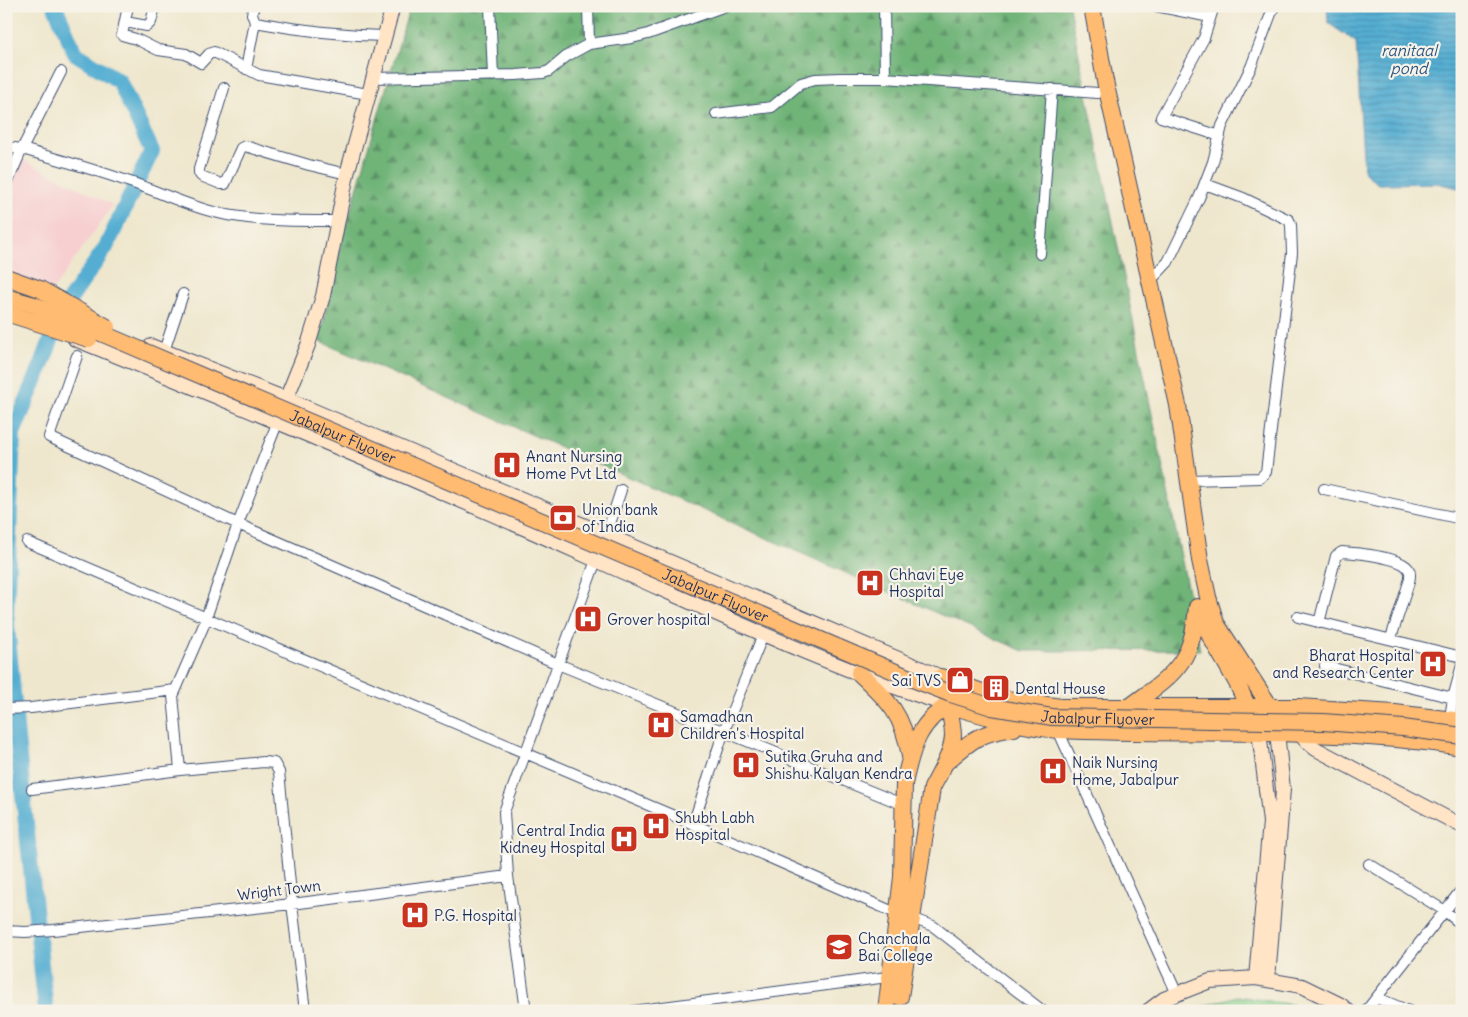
<svg xmlns="http://www.w3.org/2000/svg" width="1468" height="1017" viewBox="0 0 1468 1017" font-family="Delius,sans-serif">
<style>
.built{fill:#f7cfd1}
.green{fill:#8bd28d;stroke:#538076}
.forest{fill:url(#forest-firs);stroke:#46726b}
.water{fill:url(#water-rules);stroke:#386e98}
.lines{fill:none;stroke-linecap:round;stroke-linejoin:round}
.river{stroke:#55aed2;stroke-width:16}
.street-casing{stroke:#3b4b6f;stroke-width:12}
.secondary-casing{stroke:#3b4b6f;stroke-width:16}
.primary-casing{stroke:#3b4b6f;stroke-width:18}
.street{stroke:#fff;stroke-width:10}
.secondary{stroke:#ffe4c6;stroke-width:14}
.primary{stroke:#febb71;stroke-width:16}
.primary-bridge-casing{stroke:#3b4b6f;stroke-width:18;stroke-linecap:butt}
.primary-bridge{stroke:#febb71;stroke-width:16}
.labels{text-anchor:middle;dominant-baseline:central;stroke-width:4.5;stroke-linejoin:round;paint-order:stroke}
.street-label{font-size:15px;fill:#1b2f5e;stroke:#f7f3e8}
.poi-label{font-size:15px;fill:#1b2f5e;stroke:#f7f3e8;text-anchor:start}
.water-label{font-size:16px;font-style:italic;fill:#2c5581;stroke:#f7f3e8}
</style>
<defs>
<pattern id="forest-firs" width="22" height="20" patternUnits="userSpaceOnUse" patternTransform="scale(1.25)"><rect width="22" height="20" fill="#70b478"/><path d="M5 1l3.5 6h-7zM16 11l3.5 6h-7z" fill="#5b9366"/></pattern>
<pattern id="water-rules" width="6" height="5" patternUnits="userSpaceOnUse" patternTransform="scale(1.25)"><rect width="6" height="5" fill="#55aed2"/><path d="M0 2.5h6" fill="none" stroke="#468eae"/></pattern>
</defs>
<rect width="100%" height="100%" fill="#f7f3e8"/>
<filter id="ink" filterUnits="userSpaceOnUse"><feTurbulence type="fractalNoise" baseFrequency=".02" numOctaves="2"/><feDisplacementMap in="SourceGraphic" scale="10" xChannelSelector="R" yChannelSelector="G"/><feConvolveMatrix kernelMatrix="1 2 1 2 8 2 1 2 1" color-interpolation-filters="sRGB"/></filter>
<filter id="wash" filterUnits="userSpaceOnUse"><feTurbulence type="fractalNoise" baseFrequency=".0096" numOctaves="4" result="noise"/><feDisplacementMap in="SourceGraphic" scale="20" xChannelSelector="R" yChannelSelector="G"/><feGaussianBlur stdDeviation="1.12" result="paint"/><feColorMatrix in="noise" values="0 0 0 0 0 0 0 0 0 0 0 0 0 0 0 0 0 1.4 0 .05"/><feComposite in="paint" operator="in"/></filter>
<g filter="url(#wash)">
<rect width="100%" height="100%" fill="#efe7cd"/>
<path class="built" d="M21,159l92,46 -60,85 -47,-17v-78z"/>
<path class="green" d="M1237,996l57,9 11,6h-116z"/>
<path class="forest" d="M410,6h659l131,644 -177,1 -704,-310 22,-97z"/>
<path class="water" d="M1327,6h135v183l-25,-6 -59,1 -14,-12 -8,-130 -28,-19z"/>
<g class="lines">
<path class="river" d="M46,1011l-29,-273 -11,-124 7,-181 29,-69 20,-53 44,-64 46,-96 -33,-70 -44,-28 -20,-47"/>
</g>
</g>
<g filter="url(#ink)">
<g class="lines">
<defs>
<path id="street" d="M128,6l-6,29 14,4 22,11 28,4 15,9 8,-9 5,-2 45,23 109,19
M254,6l-2,8 3,8c43,8 86,13 130,14
M490,6l3,70
M588,6l1,38
M884,6l1,72
M1156,6l54,11
M1214,6l-10,32 -43,79 59,19
M125,22l22,4 4,-4 4,-16
M246,69l9,-47
M372,78l144,-3 27,-2 6,-2 18,-15 22,-12 43,-6 16,-4 77,-28
M224,88l-25,81v4l2,3 20,8h4l16,-36 4,-2 64,19 38,9
M716,114l56,-7 29,-24 14,-4 25,-1h45l213,15
M6,147l16,2c35,10 71,20 105,32 28,9 54,22 83,30 41,11 86,10 128,10
M6,186l16,-37 39,-77
M1040,254l12,-165
M1149,282l19,-20 31,-64 14,-36 9,-36 29,-59 23,-61
M164,351l19,-57
M77,356l-28,81 189,87 320,140 346,141
M1190,480l70,-2 6,-6 26,-219 -1,-28 -2,-5 -46,-22 -38,-14
M1324,489l138,30
M605,539l16,-49
M27,542l666,282 205,90
M1298,617l164,40
M1319,623l17,-67 6,-4c14,1 62,5 67,18 2,3 1,8 0,12l-18,56
M1325,666l128,32
M6,709l25,-1 144,-18
M1449,725l4,-27 9,-33
M1058,730l119,264
M180,770l-7,-74 30,-69 35,-103 40,-103
M32,789l148,-19 84,-8 10,1 5,9 13,132 13,107
M693,824l31,-93 39,-96
M1369,864l76,47 17,14
M912,918l21,8 110,85
M6,931l19,1 28,-2 239,-26 216,-28
M1377,998l32,13
M526,1011l-18,-135 -4,-64 94,-257
M633,1011l262,-35
M1366,1011l96,-122"/>
<path id="secondary" d="M6,288l28,10
M75,339c175,70 348,144 521,221 116,51 230,106 352,145
M151,346l135,53 655,278
M283,407l25,-62 15,-49 24,-122 46,-168
M1299,726c1,11 8,16 17,23l146,77
M1256,978l14,-156 -11,-90
M1268,979l15,-190 -6,-57
M1148,1011l16,-12 46,-18 46,-3 46,8 39,19 7,6"/>
<path id="primary" d="M1092,6l13,75 73,324 22,155 8,37 8,26 55,85 6,24
M1201,611l9,25 27,47 22,49
M859,673c30,28 44,41 51,83
M941,677l49,18 27,6 44,6h237l97,6 67,8
M948,705c36,11 71,21 110,25 135,6 270,-4 404,17
M1128,708c18,-14 40,-27 53,-46 11,-15 14,-36 16,-55
M945,763c27,-23 33,-30 69,-35
M900,997l32,-209c8,-16 20,-34 21,-52 0,-14 -4,-27 -7,-40
M886,1011l16,-134 2,-93c8,-38 15,-64 51,-83"/>
</defs>
<use href="#street" class="street-casing"/>
<use href="#secondary" class="secondary-casing"/>
<use href="#primary" class="primary-casing"/>
<use href="#street" class="street"/>
<use href="#secondary" class="secondary"/>
<use href="#primary" class="primary"/>
<defs>
<g id="primary-bridge">
<path d="M6,277l34,12 67,38"/>
<path id="s1" d="M6,297l28,8 67,28 809,345 41,16 41,13 60,10 271,5 80,6 59,8"/>
<path d="M6,313l83,26"/>
</g>
</defs>
<use href="#primary-bridge" class="primary-bridge-casing"/>
<use href="#primary-bridge" class="primary-bridge"/>
</g>
</g>
<defs>
<symbol id="hospital-square" viewBox="-11 -11 22 22"><rect x="-9" y="-9" width="18" height="18" rx="4" fill="#c8321e" stroke="#f7f3e8"/><path d="M-5-5h3v3.5h4V-5h3V5h-3V1.5h-4V5h-3Z" fill="#fff"/></symbol>
<symbol id="bank-square" viewBox="-11 -11 22 22"><rect x="-9" y="-9" width="18" height="18" rx="4" fill="#c8321e" stroke="#f7f3e8"/><path d="M-6-4H6V4H-6ZM0-2.3a2.3 2.3 0 1 0 0 4.6a2.3 2.3 0 1 0 0-4.6Z" fill="#fff"/></symbol>
<symbol id="shop-square" viewBox="-11 -11 22 22"><rect x="-9" y="-9" width="18" height="18" rx="4" fill="#c8321e" stroke="#f7f3e8"/><path d="M-5-2.5h2.3a2.7 3.5 0 0 1 5.4 0H5L5.5 6h-11ZM-1.5-2.5h3a1.5 2.3 0 0 0-3 0Z" fill="#fff"/></symbol>
<symbol id="building-square" viewBox="-11 -11 22 22"><rect x="-9" y="-9" width="18" height="18" rx="4" fill="#c8321e" stroke="#f7f3e8"/><path d="M-4-6H4V6H1V3H-1V6H-4ZM-2.5-4.3h1.7v1.8h-1.7ZM.8-4.3h1.7v1.8H.8ZM-2.5-1h1.7V.8h-1.7ZM.8-1h1.7V.8H.8Z" fill="#fff"/></symbol>
<symbol id="university-square" viewBox="-11 -11 22 22"><rect x="-9" y="-9" width="18" height="18" rx="4" fill="#c8321e" stroke="#f7f3e8"/><path d="M0-5L7-2L0 1L-7-2ZM-4 1L0 2.5L4 1V4Q0 6-4 4Z" fill="#fff"/></symbol>
</defs>
<g fill-rule="evenodd">
<use href="#hospital-square" x="491" y="449" width="32" height="32"/>
<use href="#bank-square" x="547" y="502" width="32" height="32"/>
<use href="#hospital-square" x="854" y="567" width="32" height="32"/>
<use href="#hospital-square" x="572" y="603" width="32" height="32"/>
<use href="#hospital-square" x="1417" y="648" width="32" height="32"/>
<use href="#shop-square" x="944" y="664" width="32" height="32"/>
<use href="#building-square" x="980" y="672" width="32" height="32"/>
<use href="#hospital-square" x="645" y="709" width="32" height="32"/>
<use href="#hospital-square" x="730" y="749" width="32" height="32"/>
<use href="#hospital-square" x="1037" y="755" width="32" height="32"/>
<use href="#hospital-square" x="640" y="810" width="32" height="32"/>
<use href="#hospital-square" x="608" y="823" width="32" height="32"/>
<use href="#hospital-square" x="399" y="899" width="32" height="32"/>
<use href="#university-square" x="823" y="931" width="32" height="32"/>
</g>
<g class="labels">
<g class="street-label">
<text stroke="none"><textPath href="#s1" startOffset="365">Jabalpur Flyover</textPath></text>
<text stroke="none"><textPath href="#s1" startOffset="770">Jabalpur Flyover</textPath></text>
<text stroke="none"><textPath href="#s1" startOffset="1175">Jabalpur Flyover</textPath></text>
<text transform="translate(279 890) rotate(-7)">Wright Town</text>
</g>
<g class="poi-label">
<text x="526" y="456">Anant Nursing<tspan x="526" dy="17">Home Pvt Ltd</tspan></text>
<text x="582" y="509">Union bank<tspan x="582" dy="17">of India</tspan></text>
<text x="889" y="574">Chhavi Eye<tspan x="889" dy="17">Hospital</tspan></text>
<text x="607" y="619">Grover hospital</text>
<text x="1414" y="655" text-anchor="end">Bharat Hospital<tspan x="1414" dy="17">and Research Center</tspan></text>
<text x="941" y="680" text-anchor="end">Sai TVS</text>
<text x="1015" y="688">Dental House</text>
<text x="680" y="716">Samadhan<tspan x="680" dy="17">Children's Hospital</tspan></text>
<text x="765" y="756">Sutika Gruha and<tspan x="765" dy="17">Shishu Kalyan Kendra</tspan></text>
<text x="1072" y="762">Naik Nursing<tspan x="1072" dy="17">Home, Jabalpur</tspan></text>
<text x="675" y="817">Shubh Labh<tspan x="675" dy="17">Hospital</tspan></text>
<text x="605" y="830" text-anchor="end">Central India<tspan x="605" dy="17">Kidney Hospital</tspan></text>
<text x="434" y="915">P.G. Hospital</text>
<text x="858" y="938">Chanchala<tspan x="858" dy="17">Bai College</tspan></text>
</g>
<g class="water-label">
<text x="1409" y="50">ranitaal<tspan x="1409" dy="18">pond</tspan></text>
</g>
</g>
<rect width="1468" height="1017" fill="none" stroke="#f7f3e8" stroke-width="25"/>
</svg>
